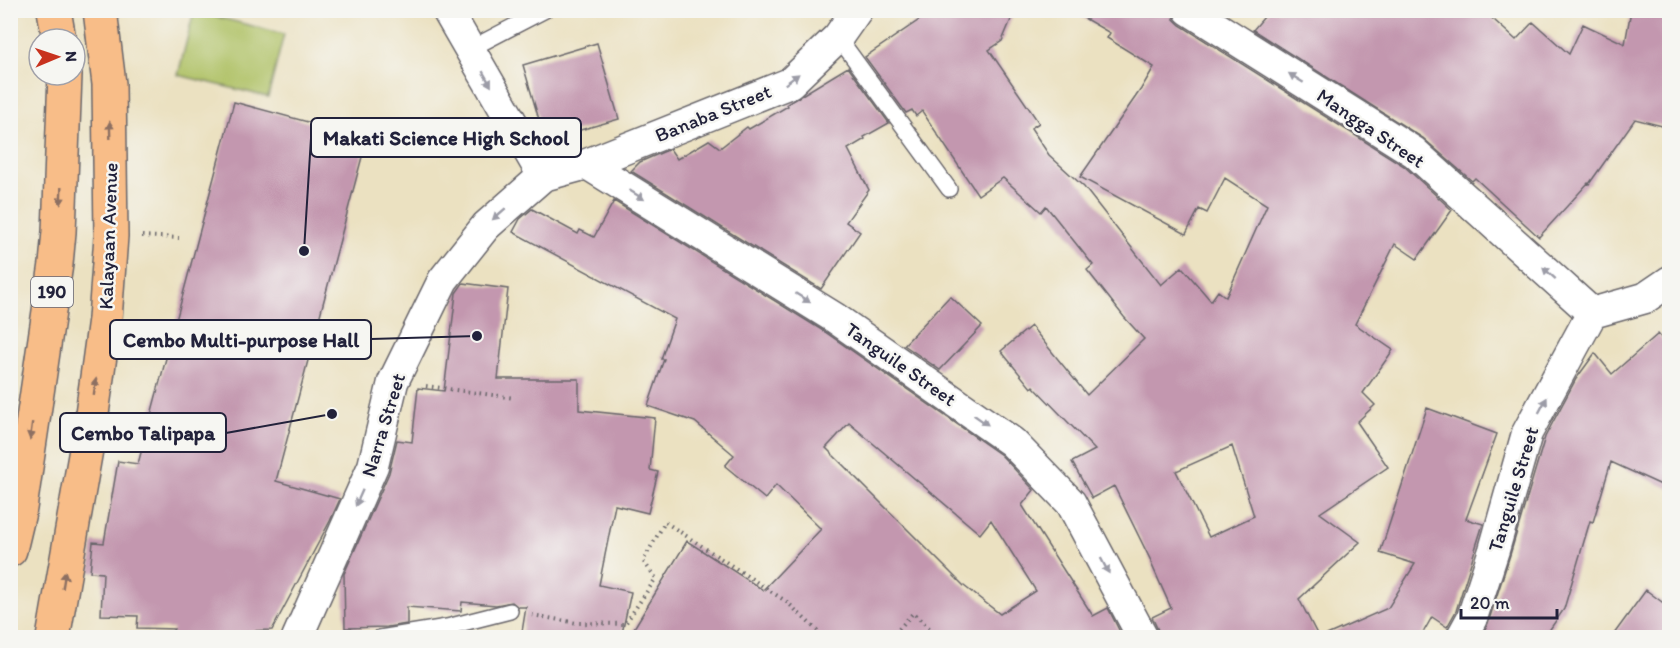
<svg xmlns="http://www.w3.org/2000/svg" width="1680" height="648" viewBox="0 0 1680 648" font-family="Itim,sans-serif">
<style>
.green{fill:#afc165;stroke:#687250;stroke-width:1.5}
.building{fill:#c397af;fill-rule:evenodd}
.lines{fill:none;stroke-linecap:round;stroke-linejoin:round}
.service-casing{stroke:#68656a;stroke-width:18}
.minor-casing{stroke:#68656a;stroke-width:33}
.primary-casing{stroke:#68656a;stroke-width:36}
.path{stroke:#68656a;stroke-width:4;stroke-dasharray:1.5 4.5;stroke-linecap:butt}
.service{stroke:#fff;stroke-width:15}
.minor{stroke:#fff;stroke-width:30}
.primary{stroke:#f8bd88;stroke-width:33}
.oneway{fill:#9c9ca7}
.oneway2{fill:#8d7062}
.labels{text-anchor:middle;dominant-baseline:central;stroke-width:5;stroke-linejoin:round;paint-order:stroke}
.shield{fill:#f6f6f2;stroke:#626272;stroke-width:1.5}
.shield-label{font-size:18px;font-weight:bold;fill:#22223b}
.street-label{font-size:20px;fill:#22223b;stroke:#f6f6f2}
.leader{fill:none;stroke:#22223b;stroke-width:2}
.callout-dot{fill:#22223b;stroke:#f6f6f2;stroke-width:2}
.callout{fill:#f6f6f2;stroke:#22223b;stroke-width:2}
.callout-label{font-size:21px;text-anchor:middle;font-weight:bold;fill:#22223b}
</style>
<rect width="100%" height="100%" fill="#f6f6f2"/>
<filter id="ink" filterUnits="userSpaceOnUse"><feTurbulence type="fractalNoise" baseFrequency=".0167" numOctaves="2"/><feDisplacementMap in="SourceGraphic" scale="12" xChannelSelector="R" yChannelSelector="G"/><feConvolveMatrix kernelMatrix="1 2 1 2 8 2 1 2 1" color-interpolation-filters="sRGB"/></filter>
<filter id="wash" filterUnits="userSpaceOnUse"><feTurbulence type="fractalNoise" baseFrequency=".008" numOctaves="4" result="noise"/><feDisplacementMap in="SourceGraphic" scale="24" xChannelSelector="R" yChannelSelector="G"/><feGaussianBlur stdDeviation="1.35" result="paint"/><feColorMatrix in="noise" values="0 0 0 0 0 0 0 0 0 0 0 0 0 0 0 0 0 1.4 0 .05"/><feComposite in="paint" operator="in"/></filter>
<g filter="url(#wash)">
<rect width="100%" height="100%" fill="#ebe1c1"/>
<path class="green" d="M194,11l90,23 -16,63 -90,-22z"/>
<g id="blocks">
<path class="building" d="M934,10h81l-13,31 -13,9 50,73 -8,5 18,27 35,32 77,98 21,-18 29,34 7,-10 8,6 41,-92 -42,-27 -18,35 -8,-4 -13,25 -106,-57 61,-88 13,-22 -47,-29 3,-5 -40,-23h102l2,9 6,6 224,141 48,44 -35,49 -22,-15 -40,80 38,26 -30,43 12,12 -18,17 31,45 -68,46 40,29 -61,57 20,39h-159l-2,-8 -6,-13 19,-9 -20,-45h1l-38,-77 -22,12 -20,-36 23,-12 -62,-64 -2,2 -30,-37 30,-25 56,69 57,-56 -20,-22 -37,-47 6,-5 -47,-59 -5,6 -38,-34 -25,17 -56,-84 -6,5 -4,-6 -6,3 -41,-56zM1232,446l22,70 -45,21 -33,-66z
M1270,10h213l33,30 17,-18 36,32 14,-30 42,20 6,-34h39v118l-35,-9 -46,65 -1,-1 -49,54 -64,-59 -3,3 -49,-43 -170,-108z
M597,43l22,76 -74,21 -22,-75z
M848,67l41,56 -25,14 1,2 -17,10 21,41 -23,32 14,10 -39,57 -190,-118 9,-9 30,-13 7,10 32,-19 11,8 27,-21 2,2 39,-23 -1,-2z
M234,102l133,36 -91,343 64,18 -10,22 -58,109 -23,1 13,7h-93l5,-9 -37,-1 1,-12 -37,-1 2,-42 -13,-1 3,-30 11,1 14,-82 20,3z
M614,201l211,131 176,123 33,35 -12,15 71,111 15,-8 15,30h-495l59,-97 76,49 58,-61 -45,-44 -11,14 -40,-33 9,-11 -39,-33 -47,-16 16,-47h-3l14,-40 -162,-87 7,-13 12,-10 46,25 2,-4 14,7zM849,423l131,111 11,-14 45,71 -36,23 -36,-28 -138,-138z
M463,283l45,6 -10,90h81v31l76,8 -5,52 8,2 -10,41 -33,-8 -16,80 32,7 -10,46h-100l5,-31h-8l-6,-5 -16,3 -34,-3 -1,9 -54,-4v17l-20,3 -42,1 -1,-54 45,-101 8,-33 15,2 6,-54 26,3 12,-98z
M950,296l32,30 -42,44 -36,-25z
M1658,334l12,14v141l-59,-27 -18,60 -3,-1 -26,88 -20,29h-63l7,-15 22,-68 35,-118 31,-58 19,-26 17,21z
M1427,408l70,26 -31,85 17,5 -27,87 -9,16 -15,-10 -12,21h-100l68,-30 27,-44 -35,-11z
M1646,590l24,18v30h-59z"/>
</g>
</g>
<g filter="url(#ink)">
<use href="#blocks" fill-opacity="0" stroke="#68656a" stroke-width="1.5"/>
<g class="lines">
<defs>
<path id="service" d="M838,37l111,152
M470,49l75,-39
M380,638l67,-11 63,-16"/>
<path id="minor" d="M447,10l96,166
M1189,10l225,142 178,161
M587,164l248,154 177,124 59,61 72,135
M1592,313l53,-15 25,-17
M297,638l76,-172 20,-84 50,-102 43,-54 57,-50 44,-12 203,-81 48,-46 19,-27
M1461,638l11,-20 22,-68 33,-117 65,-120"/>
<path id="primary" d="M54,10l5,29
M10,550l10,-42 36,-244 3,-32 6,-157
M53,638l38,-217 14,-102 6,-83 -2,-152 -9,-74"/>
</defs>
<use href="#service" class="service-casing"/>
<use href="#minor" class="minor-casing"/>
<use href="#primary" class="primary-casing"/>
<path class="path" d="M142,236l37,2
M426,386l89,12
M129,434l17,-3 42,13
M532,615l45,8 48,1 31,-46 -13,-17 22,-39 122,80 38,36
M891,638l22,-25 27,25"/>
<use href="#service" class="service"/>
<use href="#minor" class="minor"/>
<use href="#primary" class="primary"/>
</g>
<defs><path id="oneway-solid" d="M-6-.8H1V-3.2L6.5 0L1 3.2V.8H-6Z" transform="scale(1.5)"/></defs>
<g class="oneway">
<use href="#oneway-solid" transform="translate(1296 78) rotate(-148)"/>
<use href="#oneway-solid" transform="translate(487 79) rotate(60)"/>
<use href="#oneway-solid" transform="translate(792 79) rotate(-37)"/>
<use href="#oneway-solid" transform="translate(637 195) rotate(32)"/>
<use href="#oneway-solid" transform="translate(499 214) rotate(139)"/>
<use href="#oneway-solid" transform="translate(1549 273) rotate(-138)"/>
<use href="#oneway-solid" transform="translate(803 298) rotate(32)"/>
<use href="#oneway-solid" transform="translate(1543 405) rotate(-62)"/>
<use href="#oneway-solid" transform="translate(981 420) rotate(35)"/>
<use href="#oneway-solid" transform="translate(359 498) rotate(114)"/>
<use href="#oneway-solid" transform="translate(1105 566) rotate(62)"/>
</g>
<g class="oneway2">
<use href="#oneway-solid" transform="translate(110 130) rotate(-92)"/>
<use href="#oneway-solid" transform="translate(61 196) rotate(92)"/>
<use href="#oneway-solid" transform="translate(95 387) rotate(-82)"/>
<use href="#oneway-solid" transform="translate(31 431) rotate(98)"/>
<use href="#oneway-solid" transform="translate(64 580) rotate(-81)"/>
</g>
</g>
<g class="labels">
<rect class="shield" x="31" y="277" width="42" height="30" rx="4.5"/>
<g class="shield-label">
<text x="52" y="292">190</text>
</g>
<g class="street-label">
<text transform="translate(713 113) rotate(-22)">Banaba Street</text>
<text transform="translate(1371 128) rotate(34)">Mangga Street</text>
<text transform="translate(108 236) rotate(-88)">Kalayaan Avenue</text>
<text transform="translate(901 364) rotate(35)">Tanguile Street</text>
<text transform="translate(383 425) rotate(-73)">Narra Street</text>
<text transform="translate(1513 489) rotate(-73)">Tanguile Street</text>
</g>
</g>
<path class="leader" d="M304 251L311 138M477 336L371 339M332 414L226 433"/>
<g class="callout-dot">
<circle cx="304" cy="251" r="6"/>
<circle cx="477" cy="336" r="6"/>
<circle cx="332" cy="414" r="6"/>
</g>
<g class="callout">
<rect x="311" y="118" width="270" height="39" rx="6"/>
<rect x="110" y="320" width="261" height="39" rx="6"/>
<rect x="60" y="413" width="166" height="39" rx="6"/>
</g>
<g class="callout-label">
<text x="446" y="145">Makati Science High School</text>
<text x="241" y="347">Cembo Multi-purpose Hall</text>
<text x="143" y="440">Cembo Talipapa</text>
</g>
<rect width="1680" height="648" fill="none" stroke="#f6f6f2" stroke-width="36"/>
<g transform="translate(57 57) rotate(88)"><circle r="28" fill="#f6f6f2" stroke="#a1a1a9" stroke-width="1.5"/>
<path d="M0-4.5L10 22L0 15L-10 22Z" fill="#c8321e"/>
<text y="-9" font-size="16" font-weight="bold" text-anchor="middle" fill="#22223b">N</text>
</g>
<path d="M1461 609v9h96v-9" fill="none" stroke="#22223b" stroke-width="3"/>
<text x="1470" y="609" font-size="18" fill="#22223b" stroke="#f6f6f2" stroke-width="4.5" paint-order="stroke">20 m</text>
</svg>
